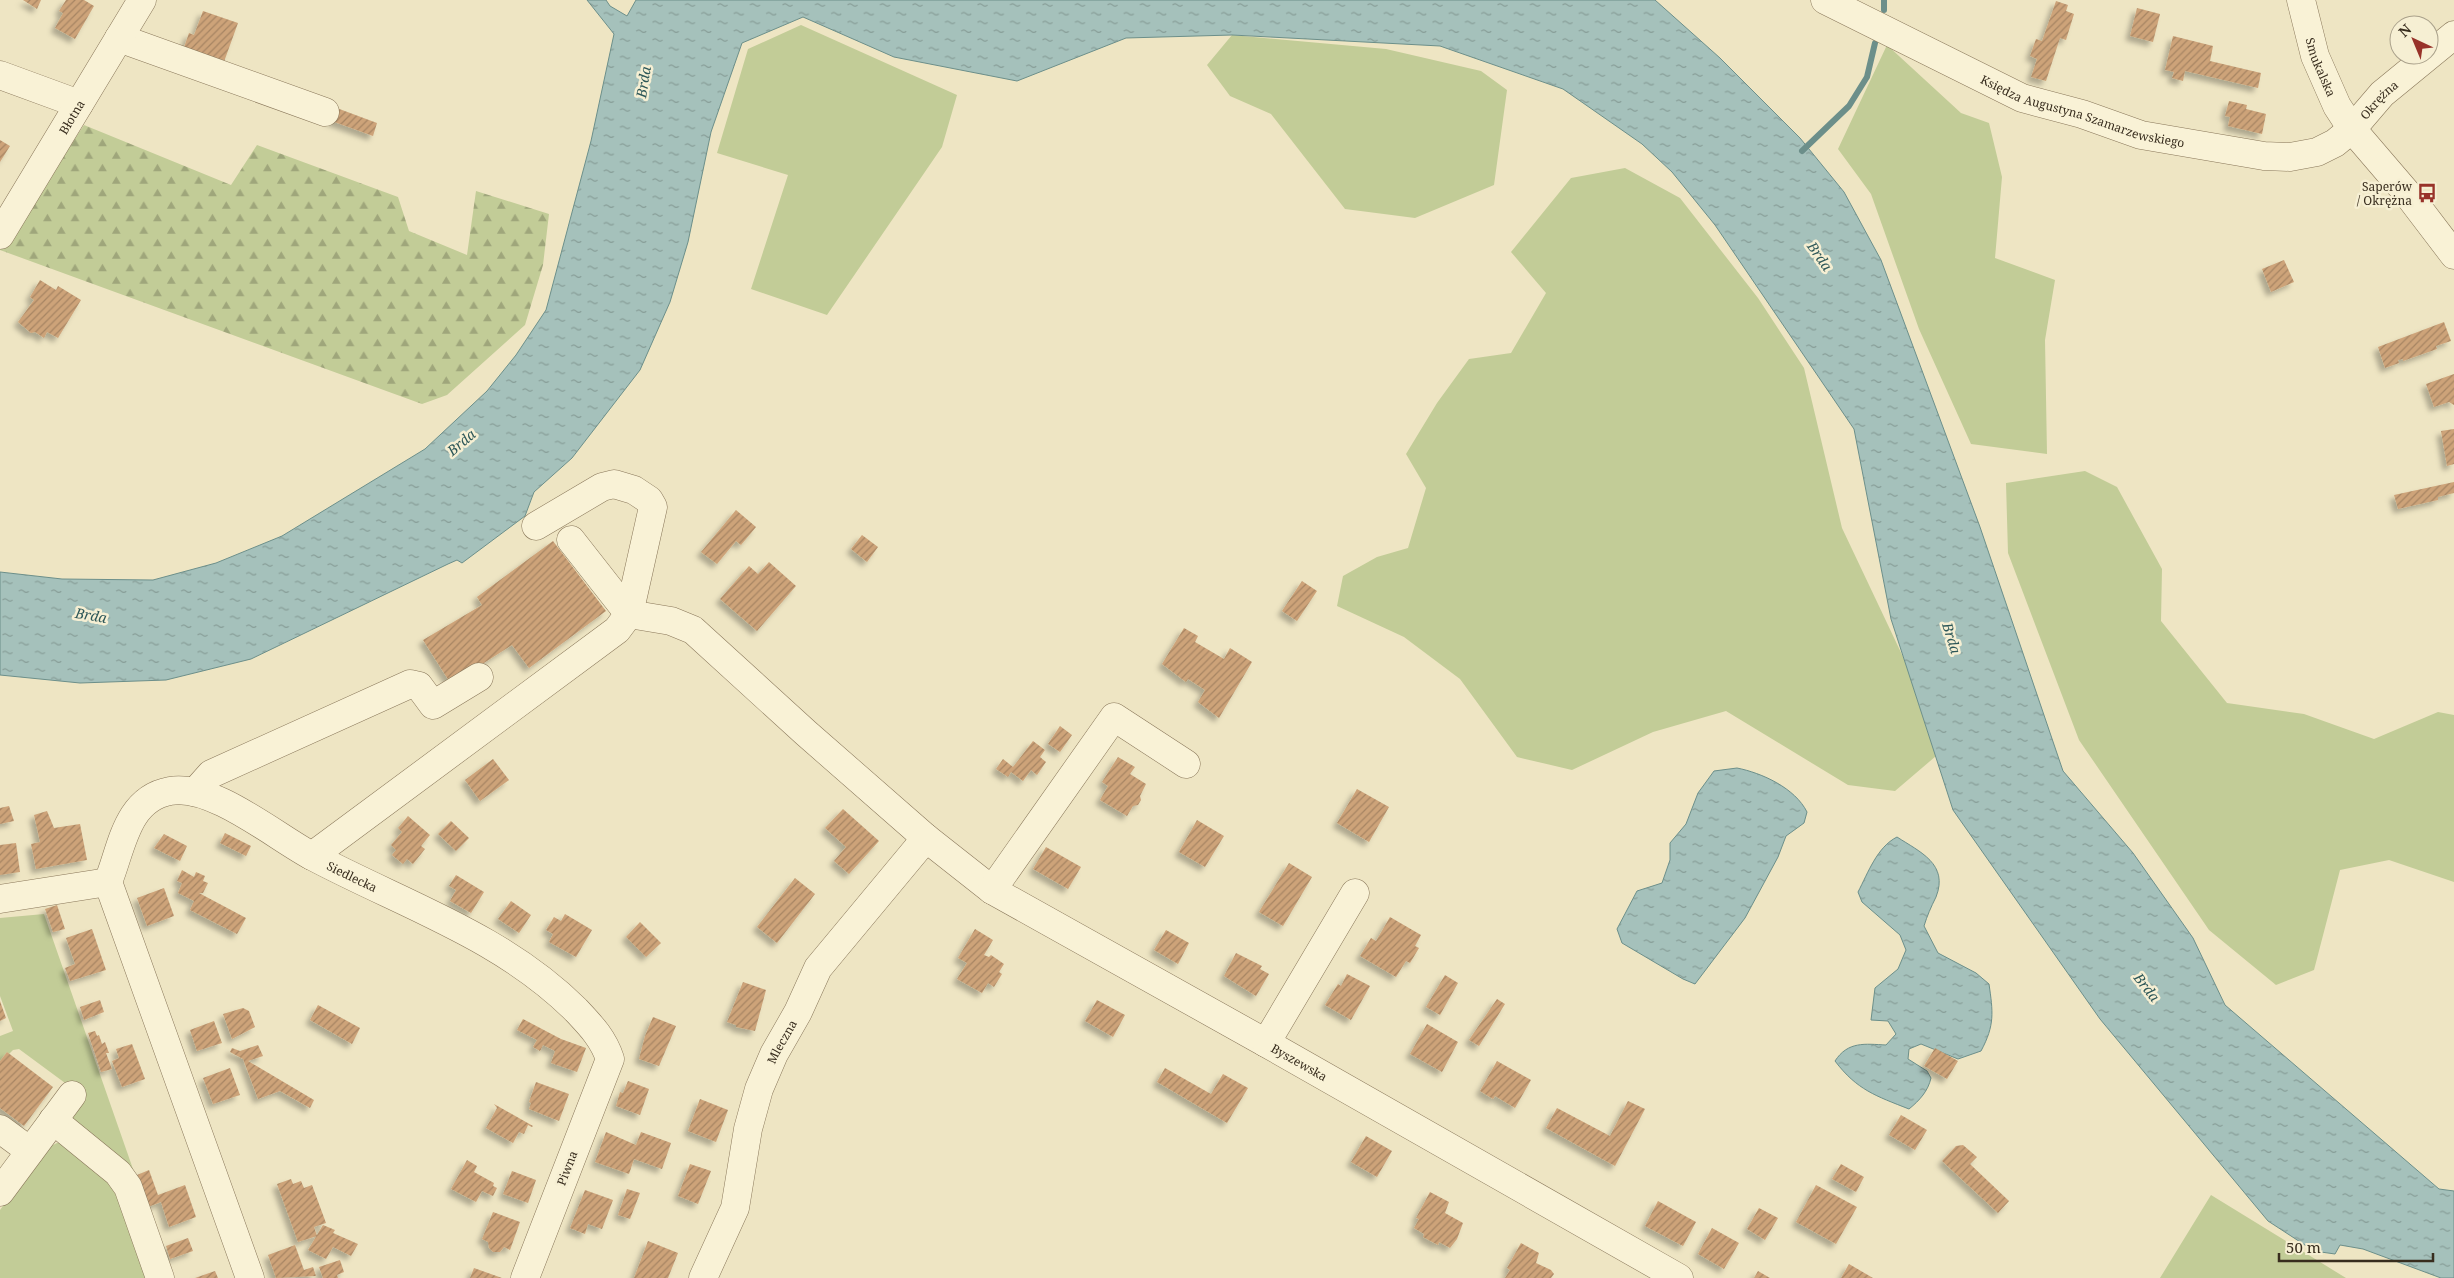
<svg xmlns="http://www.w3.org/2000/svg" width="2454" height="1278" viewBox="0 0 2454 1278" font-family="'Noto Serif',serif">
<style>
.green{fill:#c2cc97}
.forest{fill:url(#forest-firs)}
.water{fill:url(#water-ripples);stroke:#6c8f8a}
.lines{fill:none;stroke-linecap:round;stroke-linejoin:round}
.stream{stroke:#6c8f8a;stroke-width:6}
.building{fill:url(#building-hatch);filter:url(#shadow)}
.minor-casing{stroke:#89775a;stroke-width:29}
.minor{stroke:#f9f2d6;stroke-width:28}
.labels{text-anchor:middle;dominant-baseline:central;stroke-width:5;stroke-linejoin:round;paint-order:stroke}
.street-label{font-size:12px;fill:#382d1e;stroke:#f6efd3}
.poi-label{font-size:12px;fill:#382d1e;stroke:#f6efd3;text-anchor:end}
.water-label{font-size:14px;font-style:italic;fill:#2d5758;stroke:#f6efd3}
</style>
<defs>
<pattern id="forest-firs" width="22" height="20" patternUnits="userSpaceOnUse" patternTransform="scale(1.25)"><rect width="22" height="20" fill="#c2cc97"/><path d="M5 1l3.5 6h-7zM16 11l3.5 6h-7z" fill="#9fa67b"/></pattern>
<pattern id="water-ripples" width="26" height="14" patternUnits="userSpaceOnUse" patternTransform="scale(1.25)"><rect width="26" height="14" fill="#a5c1bb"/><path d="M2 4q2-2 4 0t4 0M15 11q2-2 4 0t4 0" fill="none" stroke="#879d97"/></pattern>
<pattern id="building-hatch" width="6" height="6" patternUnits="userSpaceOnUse" patternTransform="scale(1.25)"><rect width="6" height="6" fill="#cda379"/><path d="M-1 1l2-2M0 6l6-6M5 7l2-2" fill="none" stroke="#a78563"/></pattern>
<filter id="shadow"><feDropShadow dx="-4.5" dy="4.5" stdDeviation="2.5" flood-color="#0004"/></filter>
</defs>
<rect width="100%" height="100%" fill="#eee5c3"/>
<path class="green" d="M801,25l156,70 -15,52 -115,168 -76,-26 37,-114 -71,-22 31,-104z
M1232,35l154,14 95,22 26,19 -13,95 -79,33 -70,-9 -74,-95 -41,-18 -23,-31z
M1887,45l74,68 28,10 13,54 -7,81 60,22 -10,60 2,114 -76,-10 -52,-115 -48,-135 -33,-45z
M1625,168l55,30 78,100 46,70 38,160 63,133 31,95 -41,35 -47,-6 -122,-74 -73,21 -81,38 -55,-13 -57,-78 -56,-42 -67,-31 6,-30 34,-19 31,-9 18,-60 -20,-34 31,-51 32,-44 42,-6 35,-60 -35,-41 60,-74z
M2085,471l32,16 45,82 -1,52 66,82 77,11 70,25 64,-27 16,3v167l-65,-22 -49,10 -26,100 -38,15 -67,-55 -130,-190 -71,-187 -2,-70z
M44,914l127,364 -37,-90 -65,-67 11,-27 -61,-45 -6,1 -4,4 -2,-2 -7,9v-25l13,-5 -13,-35v-78z
M57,1143h5l51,42 35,93h-148v-68l45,-61z
M2211,1195l135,83h-186z"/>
<path class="forest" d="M84,125l147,60 26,-40 141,52 11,34 58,24 9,-64 73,23 -6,51 -18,60 -78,70 -25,9 -422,-154z"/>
<path class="water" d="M587,0h19l4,6 17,10 9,-16h1019l65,58 80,80 44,54 37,68 99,267 83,244 70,82 60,85 32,67 214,184 15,2v87h-13l-78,-29 -23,-4 -5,9 -21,-3 -46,-30 -168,-202 -147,-209 -62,-191 -37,-190 -139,-204 -43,-53 -30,-28 -79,-55 -123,-43 -208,-11 -106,3 -109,43 -123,-24 -91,-40 -61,26 -31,89 -23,110 -18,60 -30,68 -68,88 -38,34 -9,24 -63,47 -5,-3 -9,4 -197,95 -85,21 -86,3 -80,-8v-103l62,7 91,1 63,-17 66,-27 143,-87 62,-58 29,-36 30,-45 45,-169 23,-107z
M1737,768c25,5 58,20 70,44l-3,11 -18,13 -8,21 -33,61 -50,66 -12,-5 -61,-36 -5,-14 20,-38 25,-8 8,-23v-17l16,-19 12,-31 16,-22z
M1897,837c23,15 52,27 39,60 -5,10 -9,19 -12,29l14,27 38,20 13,11c4,28 6,41 -8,67l-23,8 -37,-15 -12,5 -1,10 19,12 4,7c-3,13 -11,22 -22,31 -33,-13 -52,-19 -74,-48 13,-20 30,-17 51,-16l10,-11 -8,-13 -17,-1 4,-32 23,-19 8,-19 -6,-15 -38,-33 -4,-10c10,-19 19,-45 39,-55z"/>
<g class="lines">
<path class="stream" d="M1884,0v10
M1802,151l47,-45 18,-29 8,-34"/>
</g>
<path class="building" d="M23,0h18l-4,9z
M66,0h18l10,6 -19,33 -20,-11 8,-15 -4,-2z
M2056,1l12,4 -2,6 8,3 -8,26 -6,-2 -14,43 -15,-4 6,-18 -7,-3 6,-17 6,2z
M2137,8l23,6 -7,28 -23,-6z
M203,11l35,12 -17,47 -40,-14 8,-23 5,2z
M2173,36l40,10 -3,15 51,12 -3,15 -73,-17 -2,10 -11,-3 2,-6 -9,-2z
M2229,101l18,4 -1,4 20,5 -4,20 -34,-8 2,-9 -5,-1z
M334,107l43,16 -4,13 -44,-16z
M0,140l10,6 -10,16z
M2284,260l10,22 -23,10 -9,-23z
M40,280l16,10 2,-4 23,14 -23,38 -11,-6 -3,6 -9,-6 -4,1 -13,-11 16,-22 -4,-3z
M2444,322l7,19 -15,5 1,3 -34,12v-2l-5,1 1,3 -14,5 -7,-21z
M2454,374v31l-5,-3 -15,5 -8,-23z
M2454,429v35l-7,2 -6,-35z
M2454,482v11l-16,4v3l-40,9 -4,-14z
M736,510l20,17 -15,18 -5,-4 -19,23 -16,-12z
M862,535l16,12 -11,15 -16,-13z
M553,541l53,70 -77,57 -17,-23 -61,39 -28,-44 59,-35 -5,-8z
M769,562l27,24 -39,45 -37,-32 29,-33 9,8z
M1302,581l15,10 -20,30 -15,-10z
M1184,628l14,8 -3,6 29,17 6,-11 22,14 -33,56 -21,-16 7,-12 -17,-11 -2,3 -24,-18z
M1060,726l12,9 -12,17 -12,-8z
M1033,741l12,9 -5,7 6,5 -9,13 -6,-5 -8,11 -12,-9 -3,5 -12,-8 7,-10 10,8z
M1118,757l17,10 -5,7 16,10 -6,12 1,4 -3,5 -5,1 -6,10 -27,-16 8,-14 -6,-4z
M493,759l16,21 -29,21 -15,-21z
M1357,789l32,18 -20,35 -32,-19z
M9,806l5,15 -14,3v-16z
M843,809l36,32 -30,33 -15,-13 12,-14 -21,-19z
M47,811l7,17 26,-4 7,36 -51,9 -5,-25 9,-2 -6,-27z
M408,816l22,19 -9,11 4,3 -12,15 -6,-5 -4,5 -11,-9 4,-5 -5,-5 11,-13 -4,-4z
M1197,820l27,16 -19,31 -26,-15z
M451,821l18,17 -13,13 -18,-17z
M225,833l26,13 -5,10 -26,-13z
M164,834l23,12 -7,15 -26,-13z
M16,843l4,29 -20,3v-30z
M1046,847l35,20 -13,22 -35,-20z
M1289,863l23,14 -29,49 -24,-14z
M182,870l12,7 2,-5 9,4 -2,5 5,2 -5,10h-4l47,25 -9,16 -47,-24 4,-9 -16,-8 4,-10 -5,-2z
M456,875l28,17 -13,21 -21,-12 6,-11 -7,-4z
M795,878l20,16 -38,49 -20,-16z
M164,888l10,28 -27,10 -10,-28z
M511,901l20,14 -12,18 -21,-14z
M57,905l8,24 -12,3 -8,-23z
M565,914l27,16 -16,27 -27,-15 4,-8 -7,-4 8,-13 7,4z
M1390,917l31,18 -6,11 4,2 -9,15 -4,-2 -10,16 -36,-21 11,-18 5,3z
M640,922l21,21 -15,14 -20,-20z
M92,929l14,41 -36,11 -5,-13 10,-4 -9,-26z
M975,929l18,11 -9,15 5,2 2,-2 13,9 -5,8 3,2 -8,13 -6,-4 -6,10 -25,-14 10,-16 -9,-5z
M1166,930l23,13 -11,21 -24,-14z
M1236,953l26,13 -2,3 9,5 -13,22 -32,-20z
M1347,974l23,12 -19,34 -26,-15 13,-21 3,2z
M1445,975l13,8 -18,32 -14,-8z
M743,982l23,8 -11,41 -19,-4v-2l-9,-3z
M1497,999l8,5 -26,42 -10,-6z
M100,1000l4,12 -20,8 -4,-13z
M1097,1000l28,15 -12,22 -28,-16z
M0,1001l6,17 -6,3z
M318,1005l42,23 -8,16 -42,-24z
M243,1008l6,3 6,16 -23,12 -9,-25z
M653,1017l23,9 -17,40 -20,-7 6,-23z
M523,1019l38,20 25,9 -9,24 -26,-9 4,-12 -12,-6 -3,6 -7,-4 4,-7 -20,-10z
M214,1021l8,22 -25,8 -7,-21z
M1427,1024l31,18 -16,30 -32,-18z
M95,1031l2,5 2,-1 3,9 3,-2 4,11h-3l6,16 -11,3 -13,-39z
M132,1044l13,35 -23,8 -10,-26 7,-3 -3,-9z
M258,1045l5,11 -15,5 66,39 -4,8 -30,-17 -22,8 -15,-40 -13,-7 2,-4 8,3z
M1935,1048l23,13 -11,18 -23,-13z
M7,1052l46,35 -29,39 -24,-18v-47z
M1497,1061l34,19 -16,28 -20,-12 -2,3 -13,-8z
M230,1068l10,27 -27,9 -10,-26z
M1165,1068l46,26 12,-20 25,14 -21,35 -70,-41z
M628,1081l21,8 -9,26 -24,-9 4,-14 3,1z
M536,1082l33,12 -10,27 -30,-12 2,-6 -2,-1z
M700,1099l28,11 -12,32 -28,-11z
M1628,1101l17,8 -30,57 -69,-38 11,-20 53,28z
M494,1104l39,22 -1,1 -4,-2 -4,9 -5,-2 -6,11 -27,-15 11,-20z
M1901,1115l26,15 -12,20 -26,-15z
M606,1132l30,13 5,-13 30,11 -9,26 -28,-10 -5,15 -34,-12z
M1366,1136l26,15 -15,26 -26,-15z
M1963,1145l14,12 -7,7 39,37 -11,12 -56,-52 14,-15z
M467,1160l10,6 -3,6 20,11 -1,3 4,2 -4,8 -11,-5 -6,11 -25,-13z
M690,1164l21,7 -13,33 -20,-8z
M1841,1164l23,13 -8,15 -24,-13z
M149,1170l9,25 27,-10 11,32 -27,10 -8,-25 -13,5 -11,-32z
M512,1171l24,9 -8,23 -25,-9z
M291,1179l2,5 8,-3 3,7 8,-3 14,38 -12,4 3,9 -19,6 -21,-58z
M1816,1185l41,22 -21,37 -40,-22z
M627,1189l13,4 -10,26 -12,-4z
M585,1190l28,10 -11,29 -14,-5 -3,10 -15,-6z
M1430,1192l19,10 -4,11 18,10 -6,16 -7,9 -11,-6 -1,3 -15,-8 1,-3 -10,-6 5,-9 -3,-1z
M1658,1201l38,21 -13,24 -38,-20z
M1759,1208l19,10 -13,22 -18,-11z
M493,1212l27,10 -10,28 -6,-3 -4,5h-7l-4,-4 -1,-6 -6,-3z
M323,1225l12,5 -2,3 25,11 -7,12 -18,-9 -7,12 -18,-9z
M1712,1228l27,15 -15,26 -26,-15z
M188,1238l5,13 -23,8 -4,-13z
M648,1241l30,12 -10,25h-34z
M1521,1243l18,10 -3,10 15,7 3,4 -3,4h-46l5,-8 -3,-2z
M295,1245l9,25 9,-3 3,9 -40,2 -8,-23z
M340,1260l4,12 -7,3 1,3h-15l-4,-11z
M1849,1264l24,14h-32z
M474,1268l28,10h-32z
M215,1271l3,7h-23z
M1758,1271l12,7h-16z"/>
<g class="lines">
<defs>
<g id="minor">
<path id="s1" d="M1825,0l197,98 60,16 59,21 123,21 26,1 27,-5 18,-9 17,-14 30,-35 72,-59"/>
<path id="s2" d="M2301,0l14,56 22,50 15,23 54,63 48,63"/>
<path d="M119,38l206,74"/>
<path d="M0,75l79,29"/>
<path id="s3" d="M0,235l142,-235"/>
<path id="s4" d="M571,540l58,74 42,7 22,9 113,103 120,105 66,52 274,153 413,235"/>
<path d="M195,792l16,-18 199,-90 9,2 14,19 46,-28"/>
<path d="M312,856l305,-226 12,-16 24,-107 -4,-7 -15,-10 -20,-6 -12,3 -66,39"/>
<path d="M992,890l122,-173 72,47"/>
<path d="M0,899l108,-17"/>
<path d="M1266,1043l89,-150"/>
<path d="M53,1120l65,53 10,14 32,91"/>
<path d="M0,1129l30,22"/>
<path d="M0,1192l72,-97"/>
<path id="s5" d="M250,1278l-142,-396c14,-34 18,-83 62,-91 42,-8 106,46 142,65 90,48 190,80 264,154 15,16 27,28 34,49l-85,219"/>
<path id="s6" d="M703,1278l32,-70 13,-79 11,-40 15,-35 24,-42 20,-44 108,-130"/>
</g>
</defs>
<use href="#minor" class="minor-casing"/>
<use href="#minor" class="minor"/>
</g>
<defs>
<symbol id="bus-bare" viewBox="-9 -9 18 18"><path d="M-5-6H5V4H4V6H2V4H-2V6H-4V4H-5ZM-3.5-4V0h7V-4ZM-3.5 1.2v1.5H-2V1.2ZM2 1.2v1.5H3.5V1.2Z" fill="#983229" stroke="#f6efd3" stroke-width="2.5" paint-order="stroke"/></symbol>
</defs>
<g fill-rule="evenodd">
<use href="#bus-bare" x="2413" y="179" width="28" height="28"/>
</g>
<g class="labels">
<g class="street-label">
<text stroke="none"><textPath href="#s2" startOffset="70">Smukalska</textPath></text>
<text stroke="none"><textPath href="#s1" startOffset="605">Okrężna</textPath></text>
<text stroke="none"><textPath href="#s1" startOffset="282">Księdza Augustyna Szamarzewskiego</textPath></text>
<text stroke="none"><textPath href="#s3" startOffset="138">Błotna</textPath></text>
<text stroke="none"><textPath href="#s5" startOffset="741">Siedlecka</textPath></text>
<text stroke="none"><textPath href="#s6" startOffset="251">Mleczna</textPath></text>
<text stroke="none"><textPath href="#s4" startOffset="909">Byszewska</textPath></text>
<text transform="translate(567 1168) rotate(-69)">Piwna</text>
</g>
<g class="poi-label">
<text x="2412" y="186">Saperów<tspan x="2412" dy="14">/ Okrężna</tspan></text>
</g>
<g class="water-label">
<text transform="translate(643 82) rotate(-81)">Brda</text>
<text transform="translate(1820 256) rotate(55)">Brda</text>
<text transform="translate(461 442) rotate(-40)">Brda</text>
<text transform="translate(91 615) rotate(10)">Brda</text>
<text transform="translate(1952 638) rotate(73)">Brda</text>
<text transform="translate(2147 987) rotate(52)">Brda</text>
</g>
</g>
<g transform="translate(2414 40) rotate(316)"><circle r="24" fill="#f6efd3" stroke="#aaa18b"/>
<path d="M0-4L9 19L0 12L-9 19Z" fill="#983229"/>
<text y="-8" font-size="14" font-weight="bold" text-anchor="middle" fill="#382d1e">N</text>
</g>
<path d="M2279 1253v8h154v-8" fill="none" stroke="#382d1e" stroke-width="2.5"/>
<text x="2286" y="1253" font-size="15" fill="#382d1e" stroke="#f6efd3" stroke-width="4" paint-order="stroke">50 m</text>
</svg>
